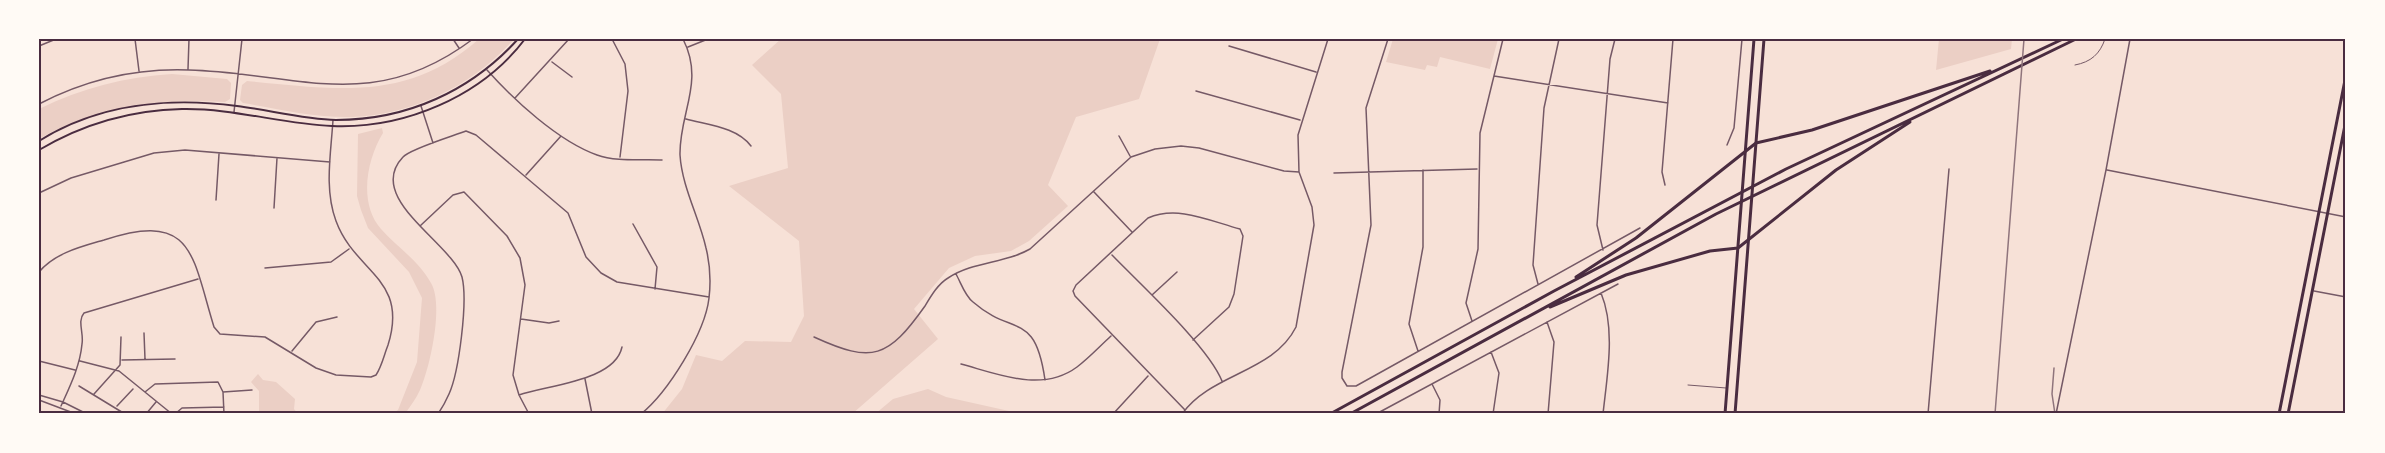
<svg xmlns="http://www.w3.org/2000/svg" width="2385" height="453" viewBox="0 0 2385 453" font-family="'Varela Round',sans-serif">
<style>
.green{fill:#ebcfc5}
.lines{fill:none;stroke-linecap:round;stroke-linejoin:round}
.service{stroke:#755966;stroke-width:1}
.minor{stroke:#755966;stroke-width:1.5}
.secondary{stroke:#4a2c40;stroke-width:2}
.primary{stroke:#4a2c40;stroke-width:3}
.motorway{stroke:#4a2c40;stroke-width:3}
.rail{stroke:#8f747c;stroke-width:1.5}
.neatline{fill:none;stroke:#4a2c40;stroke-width:2}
</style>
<rect width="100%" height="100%" fill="#f7e1d7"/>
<path class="green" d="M479,39h35c-41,46 -99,75 -162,78 -36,1 -73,-8 -109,-14l-3,-3 2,-15 5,-4c88,8 160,22 232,-42z
M781,39h379l-21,60 -63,18 -28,68 20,21 -39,35 -18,10 -36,5 -26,12 -35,41 24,30 -86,75h-190l20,-25 14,-34 26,6 23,-20 46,1 13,-26 -5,-75 -70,-55 59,-18 -7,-74 -29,-29z
M1393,39h105l-8,30 -50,-12 -3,10 -10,-2 -2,5 -39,-8z
M1939,39h73l-1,10 -75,21z
M172,74l55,5 4,4 -1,16 -5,3c-67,-3 -127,4 -186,37v-30c43,-21 86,-32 133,-35z
M382,128l1,5c-16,26 -25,70 -2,96 16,18 38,32 50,54 13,22 -1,84 -11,107 -4,9 -10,16 -15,24h-13l6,-4 19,-48 5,-64 -13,-26 -41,-44 -7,-18 -4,-14 1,-62z
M258,374l5,6 13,2 19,17 -1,10 4,5h-39v-23l-8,-9z
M928,389l18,8 77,17h-148l18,-15z"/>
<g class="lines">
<path class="service" d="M2075,65c16,-3 25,-11 30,-26
M1688,385l38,3"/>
<path class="minor" d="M135,39l4,32
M453,39l6,9
M612,39l13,25 3,27 -8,66
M1388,39l-22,69 5,117 -29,147v6l5,8h9l284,-158
M39,46l17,-7
M1229,46l87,26
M688,47l20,-8
M552,62l20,15
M188,69l1,-30
M487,70c27,30 71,71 110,85 19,7 44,4 65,5
M1494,76l174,27
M1196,91l104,29
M515,98l54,-59
M39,104c46,-24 98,-36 150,-34 110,3 183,45 284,-31
M421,106l12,37
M234,112l8,-73
M686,119c22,6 51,8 65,27
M1119,136l11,20
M1727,145l7,-17 8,-89
M2107,170l239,47
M1334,173l143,-4
M526,175l35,-39
M1665,185l-3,-13 11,-133
M1094,192l38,40
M39,193l32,-15 83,-25 31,-3 145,12
M216,200l3,-46
M274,208l3,-50
M633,224l24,43 -2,22
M420,226l33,-31 11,-3 43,44 13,22 5,27 -12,90 6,20 10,19
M1603,250l-6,-25 13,-166 5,-20
M1112,255c29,30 96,91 110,126
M265,268l66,-6 18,-13
M39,272c16,-19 41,-25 65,-32 90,-30 88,16 110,87l6,7 45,3 51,31 20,7 35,2 5,-2c6,-9 8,-20 12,-30 21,-67 -33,-72 -52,-124 -12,-32 -5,-68 -3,-101
M956,274c5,9 9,22 17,28 40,35 62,8 72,78
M1538,284l-5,-19 11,-157 15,-69
M2314,291l32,6
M1601,293c15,36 6,83 2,121
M1152,295l25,-23
M521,319l28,4 10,-2
M1472,321l-6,-18 12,-54 2,-116 23,-94
M1547,322l7,20 -6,72
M144,333l1,26
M814,337c59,27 74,21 111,-31 6,-10 13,-22 23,-28 26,-17 56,-14 82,-29l101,-92 24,-8 26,-3 18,2 85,23 15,1
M292,351l24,-29 21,-5
M1418,351l-9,-27 14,-77v-77
M1491,352l8,21 -6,41
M122,360l53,-1
M39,361l36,9
M80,361l39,10 53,43
M961,364c37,10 81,29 116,3 12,-9 23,-21 34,-31
M585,379l7,35
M1432,384l8,16 -1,14
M79,386l46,28
M145,392l10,-8 63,-2 5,10 29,-2
M223,392l1,22
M94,394l26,-29 1,-28
M39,395l24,7 24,12
M519,395c29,-10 96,-14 103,-48
M39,400l37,14
M61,406c9,-20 19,-40 21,-62 2,-11 -5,-23 2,-31l114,-34
M117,406l16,-17
M1185,410l-110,-114 -2,-5 3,-6 72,-67c30,-13 62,3 92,11l3,7 -9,58 -5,13 -36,33
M146,414l10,-12
M175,414l7,-6 42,-1
M438,414c4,-6 8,-13 11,-20 10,-22 19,-93 13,-117 -10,-34 -98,-79 -59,-120 7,-8 50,-21 63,-26l10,4 92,78 18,44 15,16 16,9 92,15
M641,414c27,-22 64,-81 68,-116 2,-17 1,-34 -3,-50 -7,-31 -24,-61 -26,-93 -1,-42 25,-73 3,-116
M1113,414l35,-38
M1182,414c29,-41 91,-41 114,-87l18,-102 -2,-18 -13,-35 -1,-37 30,-96
M1376,414l242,-130
M1928,414l21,-245
M2056,414l50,-244 24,-131"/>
<path class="secondary" d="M39,141c59,-37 130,-44 198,-35 32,4 67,13 99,14 71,0 135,-29 182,-81
M39,150c44,-26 92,-40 143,-41 51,-1 100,15 150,17 72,3 149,-29 193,-87"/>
<path class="primary" d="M1725,414l29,-375
M1735,414l29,-375
M2279,414l67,-339
M2288,414l58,-294"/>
<path class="motorway" d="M1576,277l60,-39 120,-95 56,-13 178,-59
M1550,307l76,-32 84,-24 28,-3 98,-78 74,-48
M1330,414l224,-123 232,-122 277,-130
M1350,414l366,-200 360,-175"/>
<path class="rail" d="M2054,368l-2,26 3,20
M1995,414l29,-375"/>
</g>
<rect width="2385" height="453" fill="none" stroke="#fffaf5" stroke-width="81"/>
<rect x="40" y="40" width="2304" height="372" class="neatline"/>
</svg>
